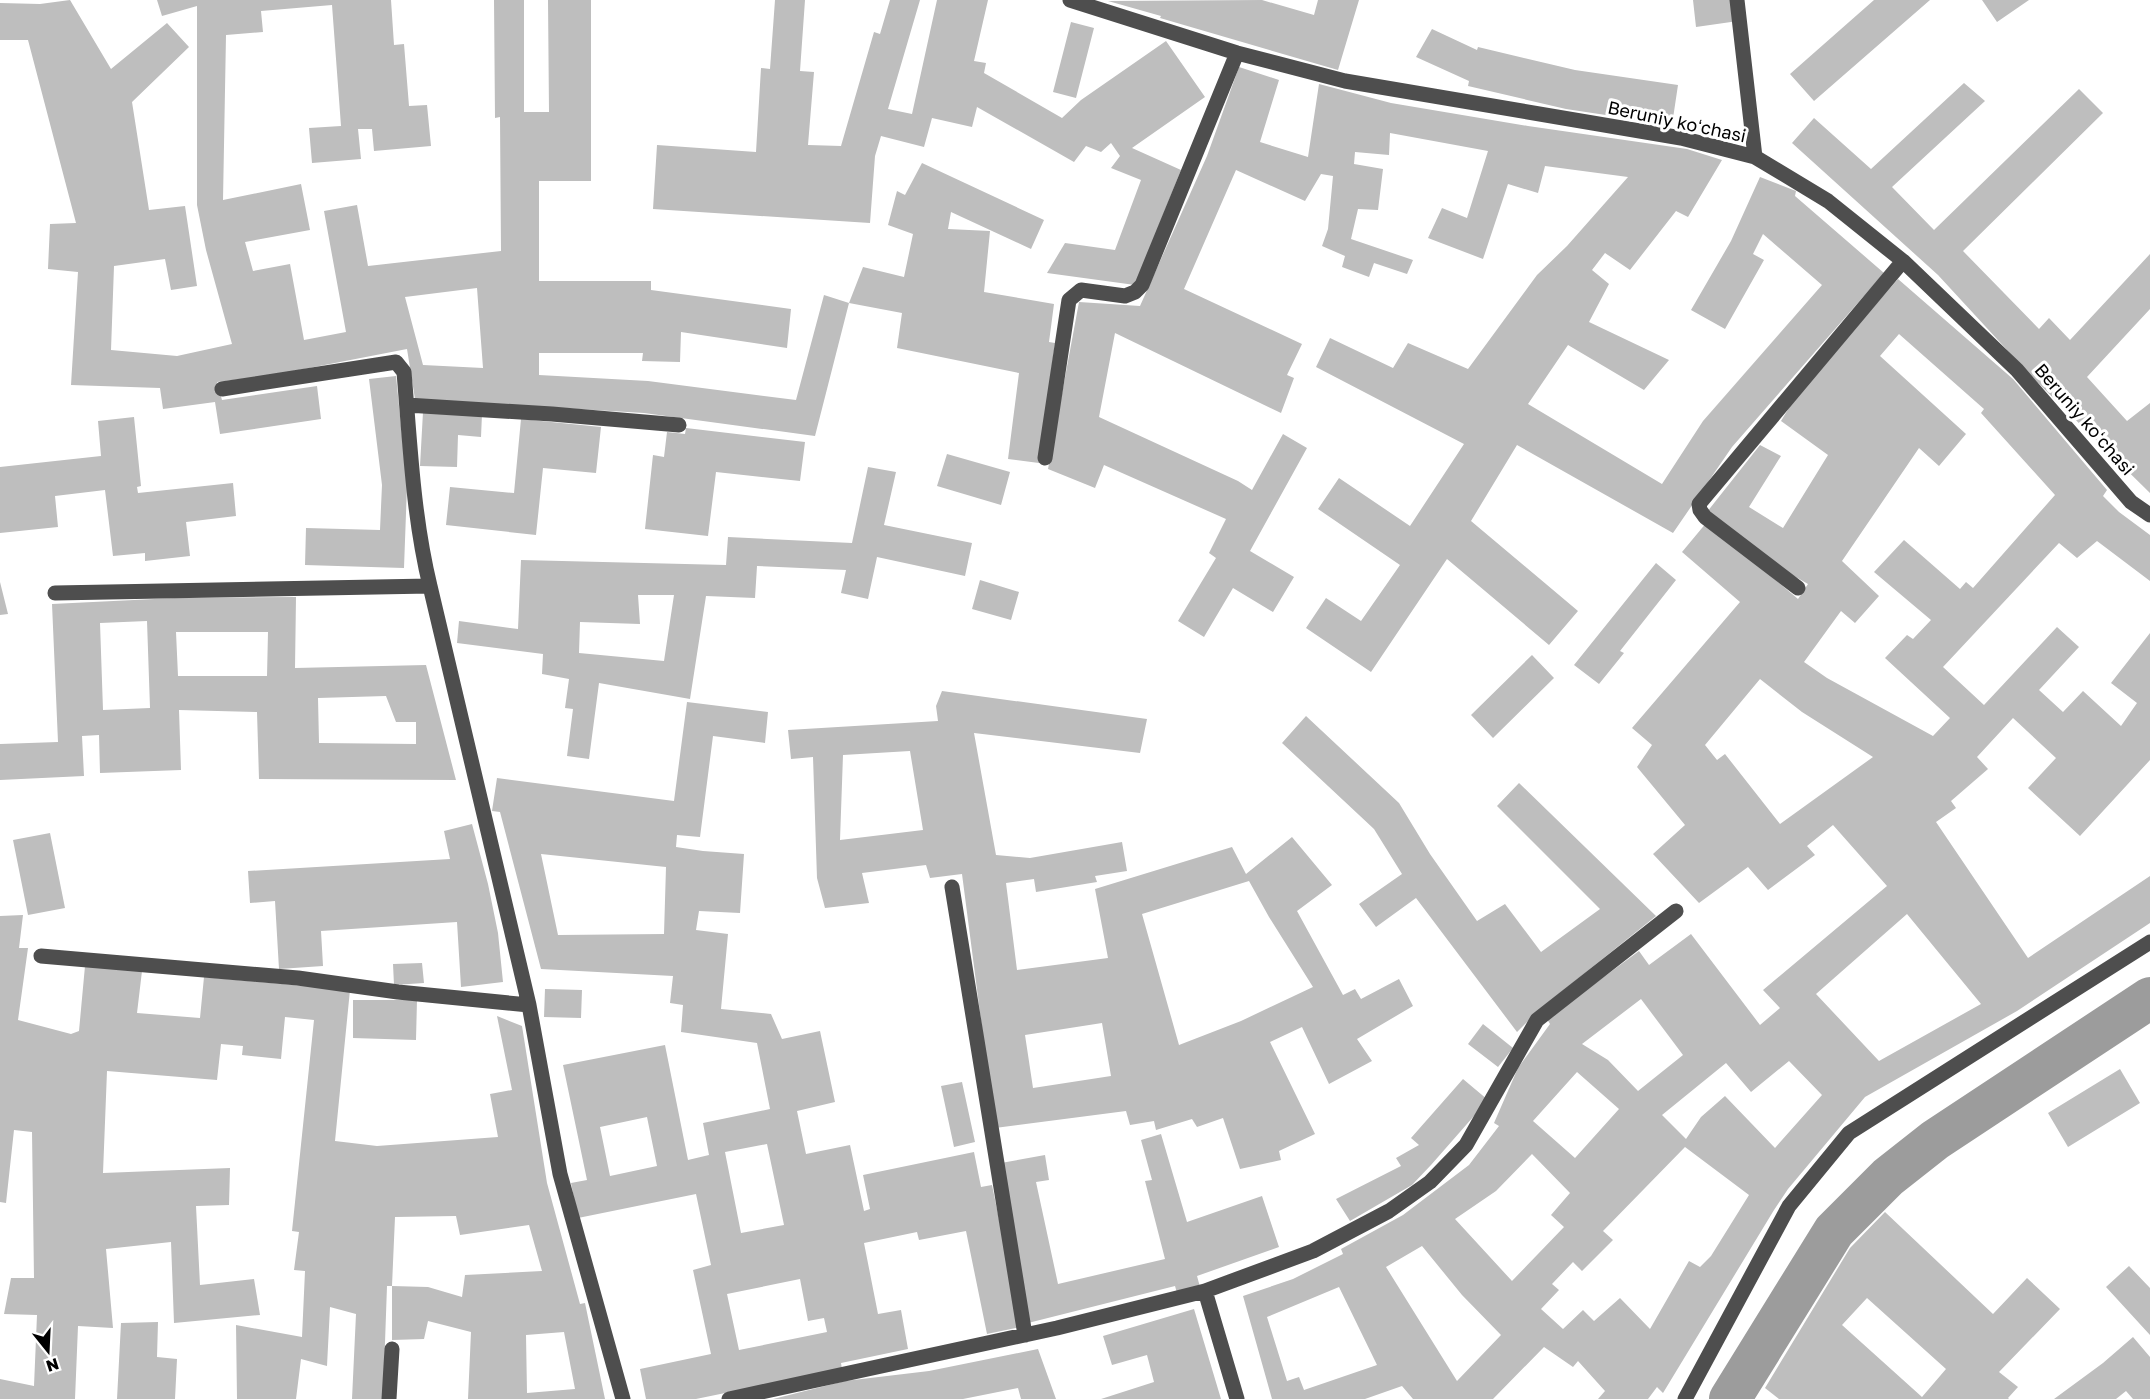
<svg xmlns="http://www.w3.org/2000/svg" width="2150" height="1399" viewBox="0 0 2150 1399" font-family="'Golos Text',sans-serif">
<style>
.lines{fill:none;stroke-linecap:round;stroke-linejoin:round}
.canal{stroke:#9c9c9c;stroke-width:42}
.building{fill:#bebebe;fill-rule:evenodd}
.minor{stroke:#4e4e4e;stroke-width:15}
.labels{text-anchor:middle;dominant-baseline:central;stroke-width:6;stroke-linejoin:round;paint-order:stroke}
.street-label{font-size:18px;fill:#000;stroke:#fff}
</style>
<rect width="100%" height="100%" fill="#fff"/>
<g class="lines">
<path class="canal" d="M1730,1399l104,-168 54,-54 47,-37 215,-142"/>
</g>
<path class="building" d="M70,0l41,69 56,-46 22,24 -57,55 17,108 36,-4 12,80 -26,4 -6,-31 -51,7 -3,84 66,6 55,-12 -26,-94 -9,-45v-199l-35,10 -5,-16h234l3,45 10,-1 5,62 18,-1 4,41 -57,5 -2,-22h-14l3,30 -49,4 -3,-35 32,-2 -9,-121 -71,6 2,21 -37,3 -3,165 78,-16 9,46 -65,12 8,29 37,-7 14,76 42,-8 -22,-121 33,-6 11,61 133,-15 -1,-134 -5,1 -1,-118h30v112h25l-1,-112h43v181h-52v100h112v9l140,19 -4,39 -106,-16 -1,30 -38,-1 1,-8h-104v22l109,6 148,19 28,-105 25,8 -34,133 -171,-23 -229,-14 -8,-50 -134,26 -56,7 5,18 95,-14 4,33 -101,15 -5,-32 -52,7 -3,-21 -89,-3 7,-113 -30,-3 2,-45 26,-1 -48,-183h-28v-37l40,1zM477,288l6,80 -60,-3 -18,-68z
M775,0h30l-5,71 14,1 -6,73 33,1 33,-114 6,2 10,-34h30l-32,109 24,5 25,-114h51l-14,61 12,2 -2,10 78,45 19,-18 85,-59 39,56 -73,51 49,22 -46,115 -88,-12 18,-30 50,7 26,-70 -30,-12 9,-12 -9,-13 -10,9 -15,-6 -12,16 -97,-55 -5,20 -40,-9 -8,29 -43,-11 -6,20 -5,67 -217,-14 4,-64 99,7 5,-84 9,1z
M1262,0l52,15 4,-15h41l-21,70 -178,-52 1,-2 -53,-15z
M1693,0h42l3,21 -42,6z
M1874,0h56l-116,101 -24,-27z
M1982,0h47l-32,22z
M1071,22l23,6 -18,70 -23,-6z
M1432,29l45,21 1,-3 97,23 103,15 -6,40 -106,-16 -98,-23 1,-5 -53,-24z
M1239,67l40,13 -19,62 48,15 11,-73 72,19 137,23 159,23 35,11 -34,57 -12,-6 -46,59 -25,-17 -13,17 17,14 -20,38 80,38 -25,30 -76,-45 -40,59 134,80 41,-63 119,-136 -59,-51 -10,20 11,6 -39,69 -34,-19 40,-69 29,-64 36,14 -1,5 89,77 -152,174 -59,86 -156,-88 -46,76 107,90 -29,34 -102,-86 -76,113 -65,-44 20,-30 35,23 39,-56 -82,-56 21,-31 71,48 54,-82 -148,-77 14,-29 63,30 15,-25 60,26 69,-94 30,-29 61,-69 -83,-11 -7,27 -30,-9 -25,75 -55,-21 14,-30 25,10 21,-67 -98,-18 -1,22 -34,-3 -1,12 29,5 -5,41 -20,-1 -7,30 62,21 -6,14 -33,-11 -5,14 -27,-10 3,-11 -23,-10 6,-17 5,-53 -12,-2 -16,27 -69,-31 -52,119 118,55 -15,31 7,3 -13,35 -166,-80 -16,84 139,64 14,9 31,-56 24,14 -57,103 44,26 -21,35 -40,-24 -29,49 -26,-16 38,-63 -7,-5 17,-34 -122,-54 -9,23 -47,-19 31,-167 61,4 67,-150z
M1964,83l21,18 -93,86 42,43 145,-141 24,24 -140,138 76,78 10,-11 21,22 80,-86v55l-63,68 40,44 23,-18v90l-118,-116 -94,-102 -146,-132 22,-25 57,51z
M922,163l122,57 -13,29 -80,-37 -3,17 42,2 -6,61 70,12 -5,38 6,1 -16,120 -31,-4 11,-86 -122,-25 5,-35 -53,-10 14,-36 41,10 9,-43 -25,-9 9,-34 8,4z
M1898,279l115,100 94,111 -4,6 16,16 31,23v46l-53,-40 -20,17 -18,-15 -116,124 41,38 73,-78 22,20 -40,43 24,22 20,-21 38,35 16,-23 -26,-20 39,-50v127l-70,76 -52,-48 28,-30 -43,-40 -36,39 11,12 -37,32 5,7 -20,14 92,136 122,-82v47l-133,88 -152,86 -77,92 -14,21 -111,183 -6,-6 -9,12h-50l7,-8 -27,-30 -5,6 -29,-20 -51,52h-80l-11,-13 -37,13h-93l-29,-103 50,-17 50,-25 -2,-5 62,-34 66,-50 30,-39 -5,-3 24,-55 32,-44 -3,-5 92,-68 10,14 42,-31 69,91 20,-17 -17,-18 124,-104 -54,-61 -26,21 8,9 -47,35 -20,-23 -49,36 -46,-49 32,-29 -48,-58 15,-22 -20,-17 108,-126 -58,-50 25,-30 91,77 10,-15 -19,-11 -82,-61 53,-67 21,11 -32,51 34,21 45,-73 -47,-34 17,-28zM1899,334l85,75 -3,4 74,82 -82,93 -7,-6 -6,7 -56,-49 -30,32 57,48 -18,19 -6,-4 -22,23 65,60 -17,18 -106,-58 -23,-16 37,-51 14,12 24,-27 -37,-35 77,-113 20,18 27,-32 -86,-78zM1760,679l42,33 71,45 -93,67 -55,-70 -8,6 -12,-15zM1907,914l74,90 -102,57 -63,-67zM1641,999l42,56 -45,36 -30,-31 -26,-16zM1789,1061l33,34 -47,53 -50,-52 -24,21 -15,22 -24,-24 64,-52 25,29zM1577,1072l42,37 -44,49 -42,-37zM1685,1147l64,48 -38,61 -11,11 -11,-6 -39,68 -30,-31 -26,23 -11,-11 -20,19 -22,-20 18,-19 -7,-6 21,-22 9,9 31,-31 -10,-9zM1532,1154l38,39 -19,22 13,12 -52,54 -57,-62 41,-28zM1422,1246l40,49 39,40 -44,46 -71,-114zM1339,1287l38,78 -73,25 -5,-13 -12,4 -20,-64z
M396,376l11,110 -3,82 -99,-3 1,-37 74,2 2,-45 -13,-106z
M423,412l59,2 -1,23 -23,-2 -1,32 -37,-1z
M134,417l7,69 -4,1 1,6 95,-10 3,33 -50,6 4,34 -45,5v-8l-32,3 -8,-66 -50,6 3,31 -58,6v-66l101,-11 -3,-35z
M521,419l80,8 -5,46 -53,-5 -7,67 -90,-10 4,-38 64,6z
M686,428l119,14 -5,39 -84,-9 -8,64 -63,-7 8,-74 11,2 3,-25 18,2z
M947,454l63,18 -9,33 -64,-19z
M868,467l28,5 -12,53 88,18 -7,33 -88,-19 -9,42 -27,-6 5,-23 -89,-4 -2,32 -49,-2 -16,103 -91,-16 -10,76 -22,-3 6,-47 -8,-1 4,-29 -27,-5 1,-20 -86,-11 2,-22 59,8 3,-69 205,5 2,-28 124,6zM638,595h36l-10,66 -85,-8 1,-31 60,2z
M1656,563l20,17 -56,71 4,2 -25,31 -25,-19z
M980,580l39,12 -8,28 -39,-11z
M0,582l8,32 -8,1z
M296,597l-1,71 131,-3 30,115 -197,-1 -2,-67 -78,-2 2,60 -81,3 -1,-38 -17,1 2,40 -84,4v-36l58,-2 -6,-138 123,-6zM147,621l3,87 -47,2 -3,-87zM176,632h92l-1,44h-89zM386,696l10,26h20v22l-97,-1 -1,-45z
M1532,655l22,23 -61,60 -22,-23z
M942,691l205,28 -7,34 -166,-20 22,122 34,3 92,-16 5,29 -32,5 2,6 -61,10 -2,-13 -28,4 11,87 91,-12 -13,-69 137,-42 14,27 46,-37 40,48 -35,26 46,84 12,-6 6,10 38,-20 14,27 -56,33 15,22 -43,23 -27,-57 -32,15 45,92 -36,17 2,9 -41,9 -17,-51 -26,9 -5,-8 -36,11 -2,-9 -24,4 -4,-14 -131,17 -33,-254 -32,4 -4,-13 -64,8 7,30 -44,5 -8,-30 -4,-121 -22,2 -3,-29 150,-9 -2,-15zM910,751l13,79 -83,10 3,-85zM1249,881l20,36 44,70 -72,34 -62,24 -37,-131zM1102,1023l9,53 -78,12 -8,-53z
M687,702l81,10 -3,31 -52,-7 -13,101 -23,-2 -1,12 27,4 41,3 -4,59 -41,-2 -3,19 32,4 -7,75 50,5 11,25 38,-8 15,71 -38,9 9,43 44,-9 14,66 6,-2 -7,-34 111,-23 7,35 11,-2 29,142 -34,7 -21,-103 -47,9 -2,-8 -53,11 14,71 23,-4 7,39 -67,14 1,6 -146,30h-50l-6,-30 71,-15 -18,-84 18,-5 -15,-71 -118,24 -7,-35 16,-3 -24,-115 102,-20 23,115 21,-5 -6,-32 67,-14 -13,-66 -76,-11 2,-27 -13,-2 3,-27 -132,-7 -41,-157 -8,-1 5,-33 177,23zM541,854l125,13 -2,67 -106,1zM647,1117l10,49 -47,10 -10,-49zM767,1144l17,81 -43,8 -16,-81zM800,1279l8,42 16,-3 3,14 -88,18 -12,-56z
M1306,716l93,87 31,51 47,67 28,-17 36,48 59,-43 -103,-103 22,-23 137,133 -116,93 -23,23 -101,-134 -40,29 -17,-23 43,-30 -28,-45 -92,-86z
M472,824l16,60 10,49 5,49 -42,5 -4,-65 -136,9 2,35 -44,3 -4,-68 -25,2 -2,-32 202,-12 -6,-28z
M50,833l15,75 -37,7 -15,-75z
M23,915l-4,33h9l-10,72 53,14 8,-3 6,-65 57,5 -5,42 63,5 4,-41 146,13 -15,151 42,5 121,-9 -8,-43 22,-4 -15,-74 25,10 25,157 33,121 5,-1 20,96h-137l3,-67 -43,-11 -4,18 -32,1v-54h-5l-4,113h-31l4,-85 -26,-7 -3,59 -26,-7 -5,40h-59l-1,-74 66,12 3,-66 -11,-1 5,-38 -7,-1 22,-211 -29,-3 -4,42 -39,-4 1,-9 -22,-2 -4,36 -110,-9 -4,102 127,-5 -1,37 -33,1 4,79 54,-6 6,36 -86,8 -3,-81 -65,7 7,79 -35,-2 -3,73h-75v-20l34,7 3,-71 -33,-1 7,-36h23l-2,-146 -18,-2 -8,73 -6,-1v-286zM456,1216l4,19 69,-10 13,46 -77,4 -3,22 -34,-10 -36,-1 3,-69zM564,1332l11,57 -48,4 -1,-58z
M422,963l2,20 -30,2 -1,-21z
M545,989l37,1 -1,28 -37,-1z
M353,1000h64l-1,40 -63,-2z
M1483,1024l30,24 -15,19 -30,-23z
M2120,1069l20,34 -72,44 -20,-34z
M1463,1079l25,21 -57,65 -19,20 -62,36 -14,-22 65,-33 -5,-8 23,-13 -8,-7z
M962,1082l13,60 -21,5 -13,-61z
M1161,1134l26,88 75,-26 17,51 -82,29 3,11 -23,6 -2,-7 -147,37 -27,-160 44,-8 4,25 -13,2 22,102 107,-25 -20,-78 7,-1 -11,-40z
M1885,1212l108,102 34,-36 33,31 -61,63 19,15 -10,11 1,1h-230l-14,-11 85,-140zM1867,1298l79,71 -24,28 -80,-72z
M2129,1266l21,22v47l-44,-48z
M1194,1309l27,90h-120l53,-17 -7,-27 -35,10 -9,-29z
M158,1322l-1,35 20,2 -2,40h-58l4,-76z
M2133,1337l17,20v42h-17l-7,-8 -10,8h-62l49,-36z
M1038,1349l18,50h-35l-3,-11 -55,11h-190l72,-18 84,-10z"/>
<g class="lines">
<path class="minor" d="M1070,0l167,53 108,28 336,57 74,19 73,44 75,60 114,109 114,132 19,13
M1737,0l18,157
M222,389l174,-27 8,10c6,71 9,144 26,214
M407,405l145,9 127,11
M1045,458l24,-158 12,-10 44,6 10,-4 7,-7 95,-232
M1798,588l-93,-71 -5,-7 -1,-6 204,-243
M55,593l375,-7 99,419 31,169 63,225
M952,887l73,448
M41,956l257,22 100,14 131,13
M1205,1291l32,108
M389,1399l3,-50
M729,1399l328,-71 148,-37 108,-40 76,-40 41,-29 36,-37 71,-125 139,-109
M1685,1399l104,-193 60,-73 301,-191"/>
</g>
<g class="labels">
<g class="street-label">
<text transform="translate(1677 121) rotate(12)">Beruniy koʻchasi</text>
<text transform="translate(2085 419) rotate(49)">Beruniy koʻchasi</text>
</g>
</g>
<g transform="translate(48 1351) rotate(162)" stroke="#ffffff" stroke-width="4.5" paint-order="stroke">
<path d="M0-4.5L10 22L0 15L-10 22Z" fill="#000000"/>
<text y="-9" font-size="16" font-weight="bold" text-anchor="middle" fill="#000000">N</text>
</g>
</svg>
